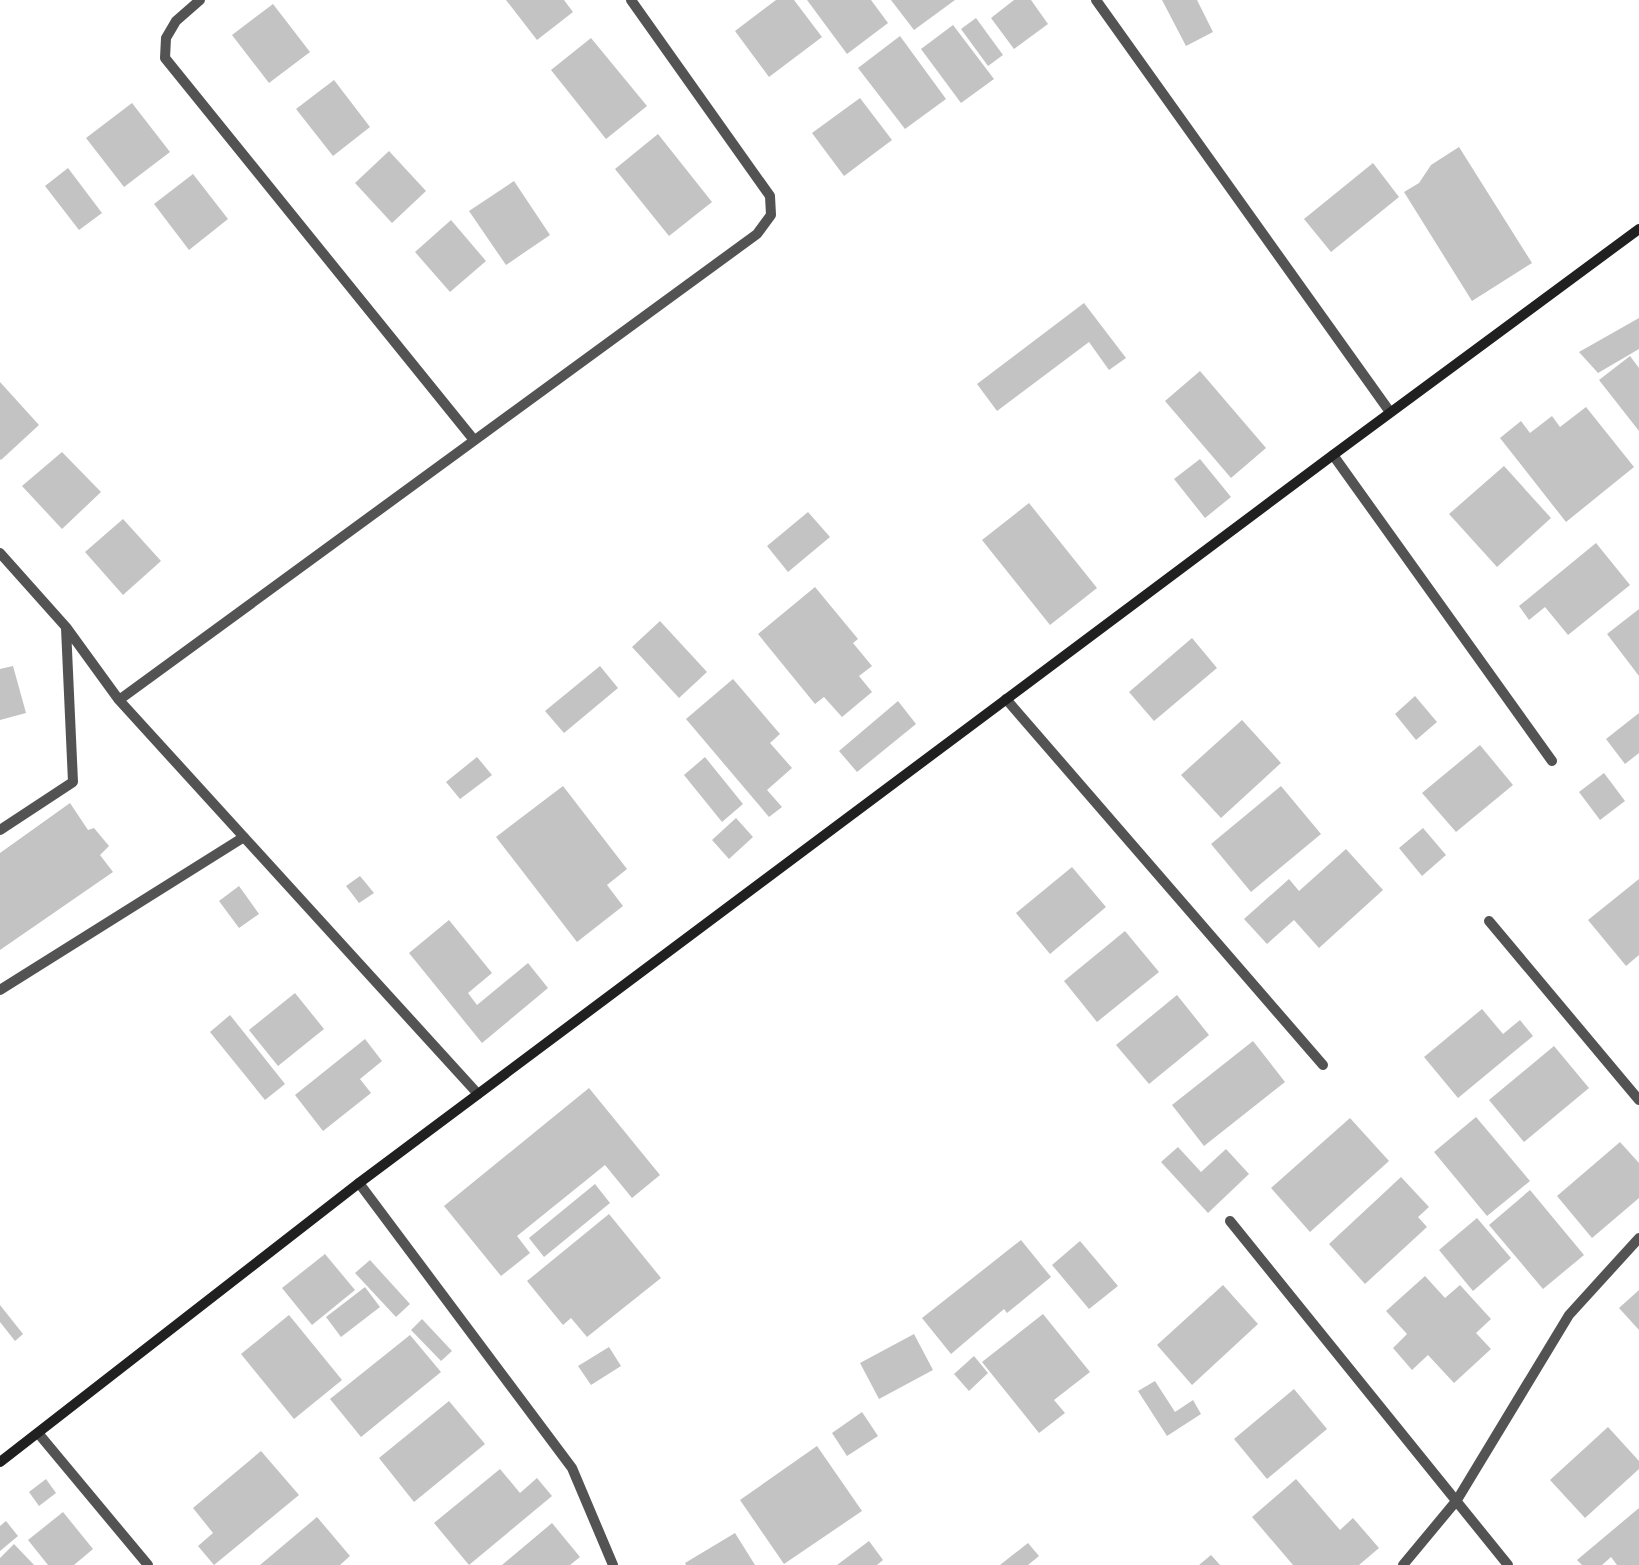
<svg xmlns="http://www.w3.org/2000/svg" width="1639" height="1565" viewBox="0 0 1639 1565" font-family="Inter,sans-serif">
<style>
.building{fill:#c3c3c3}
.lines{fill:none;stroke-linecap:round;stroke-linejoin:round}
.street{stroke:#535353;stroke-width:10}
.secondary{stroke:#202020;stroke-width:10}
</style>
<rect width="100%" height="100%" fill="#fff"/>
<path class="building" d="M506,0h58l9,12 -36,28z
M776,0h18l28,37 -53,40 -34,-46z
M807,0h64l17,23 -41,31z
M891,0h64l-41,30z
M1014,0h17l17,24 -34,25 -23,-31z
M1162,0h35l16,32 -27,14z
M273,4l37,48 -41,31 -37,-48z
M976,18l27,37 -15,11 -27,-37z
M953,25l41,54 -33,24 -40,-54z
M900,36l46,63 -41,30 -47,-61z
M591,38l56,68 -41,33 -55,-69z
M334,80l36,47 -37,29 -37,-47z
M860,98l32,42 -48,36 -32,-43z
M132,103l38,49 -46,35 -38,-49z
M658,134l54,68 -43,34 -54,-67z
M1459,147l73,116 -60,38 -68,-109 15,-9 12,-18z
M389,151l37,40 -34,32 -37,-40z
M1373,163l26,34 -68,55 -27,-33z
M68,168l34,45 -23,17 -34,-44z
M193,174l35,45 -39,31 -35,-46z
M514,181l36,54 -44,30 -37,-54z
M451,220l35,41 -36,31 -35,-40z
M1084,303l42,55 -17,12 -20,-28 -92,69 -20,-27z
M1639,318v31l-41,24 -19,-21z
M1630,356l9,12v63l-40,-51z
M1200,371l66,77 -35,30 -66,-77z
M0,382l39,43 -38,35 -1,-1z
M1586,407l48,60 -68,55 -66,-84 21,-17 9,12 22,-17 8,11z
M62,452l39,40 -39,37 -40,-43z
M1200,459l31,38 -26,21 -31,-39z
M1504,466l47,52 -54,49 -48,-53z
M1029,503l68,85 -47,37 -68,-85z
M808,512l22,25 -42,35 -21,-26z
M123,519l38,42 -38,34 -38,-43z
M1596,543l34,42 -62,50 -23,-28 -16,13 -10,-14z
M815,587l43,52 -5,4 19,23 -13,10 13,16 -30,25 -18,-20 -9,7 -57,-70z
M1639,609v67l-32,-42z
M660,621l47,51 -28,26 -47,-51z
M1192,638l25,30 -63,53 -25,-29z
M13,666l13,47 -26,7v-51z
M600,666l18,22 -54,45 -19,-22z
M733,679l47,55 -10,9 22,25 -25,22 15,17 -13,10 -83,-98z
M1415,696l22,26 -21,18 -21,-26z
M898,701l18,23 -59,48 -18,-21z
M1639,713v40l-14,11 -19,-25z
M1242,720l39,43 -60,55 -40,-43z
M1480,745l33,40 -57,47 -34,-39z
M477,757l15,18 -32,24 -14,-17z
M705,757l38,47 -21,18 -38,-47z
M1604,773l21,28 -25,19 -21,-28z
M563,786l64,83 -20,16 16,21 -46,36 -81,-105z
M1281,786l40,48 -70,58 -40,-48z
M70,803l18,27 6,-2 15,18 -9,9 13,17 -113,78v-97z
M736,818l17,19 -24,22 -17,-19z
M1423,828l23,27 -24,21 -23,-28z
M1346,849l37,41 -64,58 -25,-28 -27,24 -23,-25 45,-40 10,12z
M1072,867l34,40 -56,47 -34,-41z
M360,876l14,17 -15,10 -13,-17z
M1639,879v76l-13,11 -38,-46z
M239,886l20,28 -20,14 -20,-27z
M449,920l43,53 -24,20 9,12 51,-42 20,25 -66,55 -73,-90z
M1125,931l34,41 -62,50 -33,-41z
M295,993l29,36 -46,37 -29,-36z
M1177,995l32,40 -60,49 -33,-39z
M1482,1009l21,25 17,-14 13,16 -75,62 -34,-41z
M230,1015l55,69 -20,16 -55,-68z
M365,1039l17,22 -22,18 11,14 -48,38 -28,-36z
M1253,1041l32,41 -81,64 -32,-41z
M1554,1046l35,42 -65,54 -35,-42z
M589,1088l71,87 -28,23 -27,-33 -88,71 13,17 -29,23 -57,-70z
M1476,1117l54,64 -43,35 -53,-64z
M1350,1118l39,43 -79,71 -39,-44z
M1620,1142l19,21v35l-47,40 -35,-42z
M1178,1147l23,25 25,-23 23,25 -41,39 -47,-51z
M1401,1177l28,30 -11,10 9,10 -62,57 -36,-40z
M595,1184l15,19 -66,54 -15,-19z
M1530,1190l54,65 -41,34 -54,-64z
M609,1214l52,64 -74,59 -16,-19 -8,7 -36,-44z
M1477,1218l34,40 -38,33 -34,-41z
M1021,1240l30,37 -44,36 -3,-4 -53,45 -29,-36z
M1080,1241l38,45 -29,23 -37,-44z
M325,1254l30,36 -43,35 -30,-37z
M370,1260l40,44 -14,13 -41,-44z
M1425,1276l20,22 15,-13 31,34 -15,14 15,16 -37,34 -26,-28 -16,15 -19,-22 14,-14 -21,-23z
M1223,1285l35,39 -66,61 -35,-40z
M365,1287l15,20 -39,30 -15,-20z
M1639,1290v40l-20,-22z
M0,1305l23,29 -8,7 -15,-19z
M1043,1314l47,58 -36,28 11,13 -26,20 -57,-71z
M289,1315l53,65 -48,39 -53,-65z
M422,1319l30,32 -11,10 -30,-31z
M914,1334l19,36 -54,29 -19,-36z
M410,1335l31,37 -80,65 -31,-38z
M609,1347l12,19 -30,19 -13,-19z
M974,1356l14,17 -19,18 -15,-17z
M1155,1381l20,31 18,-12 8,14 -34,22 -29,-45z
M1294,1389l33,40 -60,50 -33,-40z
M449,1401l36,43 -71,58 -35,-44z
M862,1412l16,24 -31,20 -15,-23z
M1608,1427l31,34v8l-54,49 -35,-38z
M817,1446l45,65 -78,53 -44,-64z
M261,1451l38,44 -85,70 -16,-19 15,-13 -20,-25z
M500,1469l20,24 17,-15 15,18 -83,69 -35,-42z
M46,1479l10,14 -17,13 -10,-14z
M1296,1479l44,51 13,-12 26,30 -20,17h-66l-41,-48z
M1639,1508v57h-22l-6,-8 -9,8h-20l-5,-5z
M63,1512l30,37 -19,16h-26l-20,-25z
M317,1517l33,39 -10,9h-80z
M6,1521l12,15 -18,15v-25z
M552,1523l28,34 -10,8h-68z
M735,1533l20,32h-69l-1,-2z
M869,1541l14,19 -6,5h-40z
M1028,1543l11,13 -11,9h-28z
M14,1544l20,21h-34v-7z
M1211,1555l9,10h-21z"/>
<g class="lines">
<path class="street" d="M200,0l-24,21 -10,17 -1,20 309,382
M1096,0l294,412
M1333,455l219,306
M0,553l66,74 53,73 359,394
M1006,699l317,366
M119,700l638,-466 14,-19 -1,-19 -139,-196
M0,830l73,-48 -7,-154
M1489,921l150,179
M0,990l244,-153
M359,1183l213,285 41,97
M1230,1221l278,344
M38,1433l110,132
M1403,1565l54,-65 112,-185 70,-77"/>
<path class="secondary" d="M0,1462l359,-279 974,-728 306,-226"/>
</g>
</svg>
